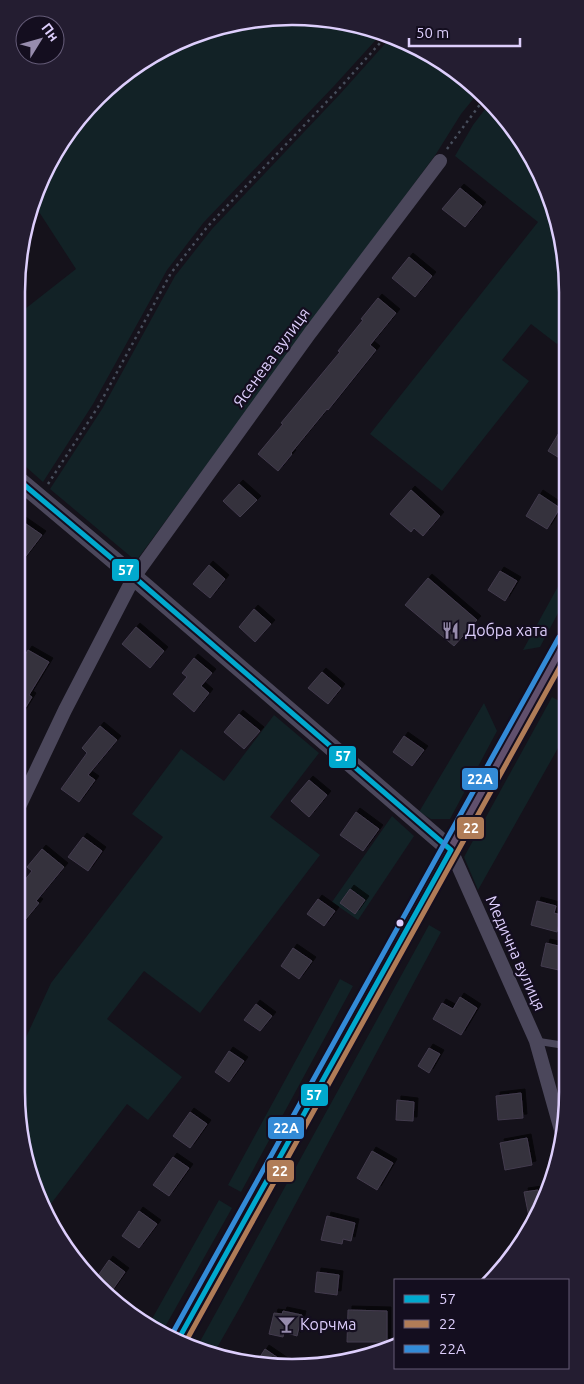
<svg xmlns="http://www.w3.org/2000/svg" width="584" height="1384" viewBox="0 0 584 1384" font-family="Ubuntu,sans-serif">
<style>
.green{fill:#122226}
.building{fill:#35303d;stroke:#433c4e;filter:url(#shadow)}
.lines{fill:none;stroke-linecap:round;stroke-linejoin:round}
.path{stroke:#474e5c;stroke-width:2.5;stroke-dasharray:2.5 4;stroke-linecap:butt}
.service{stroke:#4b475b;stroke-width:7}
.minor{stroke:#4b475b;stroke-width:14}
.tertiary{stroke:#4b475b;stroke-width:18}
.primary{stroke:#61506d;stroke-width:22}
.bus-1-casing{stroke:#140e1f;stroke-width:9}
.bus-2-casing{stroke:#140e1f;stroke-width:9}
.bus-3-casing{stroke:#140e1f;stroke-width:9}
.bus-1{stroke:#00a9ce;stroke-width:5}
.bus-2{stroke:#b07c57;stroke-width:5}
.bus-3{stroke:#338bd7;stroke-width:5}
.bus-dot{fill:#ddcefc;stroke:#140e1f;stroke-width:2}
.labels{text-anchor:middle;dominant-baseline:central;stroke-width:4.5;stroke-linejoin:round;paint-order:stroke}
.street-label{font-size:16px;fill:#ddcefc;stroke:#140e1f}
.poi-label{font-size:16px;fill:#ddcefc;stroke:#140e1f;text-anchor:start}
.rim{fill:none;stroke:#ddcefc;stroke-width:2.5}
.line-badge{stroke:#140e1f;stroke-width:2}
.badge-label{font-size:14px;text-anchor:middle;font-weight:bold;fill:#fff}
</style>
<defs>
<filter id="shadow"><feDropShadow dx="4" dy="-4" stdDeviation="0" flood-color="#0009"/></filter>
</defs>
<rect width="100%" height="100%" fill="#15121b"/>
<path class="green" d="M274,17l109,15 -49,54 -130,136 -37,48 -74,134 -50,78 -27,-24v-142l60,-47 -44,-68 53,-91 85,-65z
M392,36l53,27 33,30 -17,21 -25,40 -300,407 -86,-72 52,-80 73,-133 37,-47 129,-136z
M489,104l22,20 36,62 18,70 1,77 -9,11 -26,-20 -29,36 27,21 -87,110 -72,-57 168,-212 -83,-66 18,-31z
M566,572v26l-26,49 -17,3z
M552,697l13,7 2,-3v31l-89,158 -14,-33z
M484,703l13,28 -47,88h-19l-12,-7z
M274,715l45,38 -49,64 50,38 -120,158 -56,-42 -37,48 75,58 -34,43 -21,-16 -80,105 -16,-28 -15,-89v-33l35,-76 112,-146 -31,-23 49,-65 43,32z
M392,816l22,20 -56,84 -26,-18z
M429,925l12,7 -198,370 -29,51 -17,-6z
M340,979l13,7 -112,206 -13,-7z
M219,1200l13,8 -71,126 -7,-3 -6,-5z"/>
<path class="building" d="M460,188l22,18 -17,21 -23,-18z
M409,257l23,19 -17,21 -23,-19z
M378,298l18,15 -26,32 6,5 -48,60 -1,-1 -36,44 1,1 -14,17 -20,-17 25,-30 -2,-1 59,-71 -2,-1 25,-31 -2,-1z
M566,421v41l-18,-11z
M239,484l18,16 -17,17 -17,-16z
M411,490l29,26 -17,20 -9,-8 -3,4 -21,-18z
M539,494l21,14 -13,21 -21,-13z
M16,517l26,18 -26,34z
M209,565l16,14 -15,19 -17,-14z
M500,571l17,10 -12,20 -17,-11z
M428,578l49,42 -23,26 -49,-41z
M254,609l17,15 -16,18 -16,-15z
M136,627l28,24 -14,17 -28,-24z
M28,650l21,12 -20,33 3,2 -16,26v-54z
M194,658l18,15 -11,13 8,7 -15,19 -21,-18 14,-17 -5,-4z
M322,672l19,16 -13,16 -20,-16z
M239,714l21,17 -16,18 -20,-17z
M100,726l17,14 -29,35 7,5 -16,22 -18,-13 26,-36 -5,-5z
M404,736l20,14 -12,16 -19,-14z
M309,780l18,15 -18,22 -18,-16z
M356,812l23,17 -16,22 -23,-16z
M83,837l19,14 -14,20 -20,-14z
M42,849l22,18 -28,34 3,2 -23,28v-40l16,-20 -5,-4z
M350,889l15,11 -10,14 -15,-11z
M318,899l17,12 -11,15 -17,-12z
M537,901l19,5 -2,7 7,2 -4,17 -26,-7z
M546,943l21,5 -4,23 -22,-5z
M293,948l19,13 -13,18 -18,-13z
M460,997l17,11 -16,27 -28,-16 9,-16 11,6z
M256,1004l16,12 -12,15 -16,-11z
M429,1048l11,6 -11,19 -11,-7z
M229,1051l15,10 -15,21 -14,-10z
M521,1093l2,25 -25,2 -2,-24z
M397,1100l17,2 -1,19 -17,-1z
M190,1112l17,12 -17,24 -17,-12z
M527,1138l5,27 -27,5 -5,-27z
M372,1151l21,12 -16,27 -20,-12z
M173,1157l16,11 -20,28 -16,-11z
M538,1190l3,12 -11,20 -6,-30z
M139,1211l18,13 -18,24 -17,-12z
M327,1216l28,7 -4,18 -8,-2 -1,5 -21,-4z
M109,1260l16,12 -14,20 -16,-12z
M317,1272l22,3 -2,20 -22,-3z
M348,1310l39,1v31h-40z
M283,1311l19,4 -5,21 -13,-4 -1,5 -14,-3 5,-21 8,1z
M265,1349l22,15 -31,-1z"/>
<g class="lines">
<path class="path" d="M447,149l37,-50
M48,484l50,-77 73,-134 37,-47 130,-136 50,-56"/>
<path class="service" d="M536,1041l32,5"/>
<path class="minor" d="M16,813l49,-103 69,-133 176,-244 130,-172
M451,850l85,191 25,89"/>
<path class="tertiary" d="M16,478l118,99 317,273"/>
<path class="primary" d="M178,1340l388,-699"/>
<defs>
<path id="bus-1" d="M16,478l118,99 317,273
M178,1340l273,-490"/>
<path id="bus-2" d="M185,1343l381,-687"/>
<path id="bus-3" d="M171,1336l388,-699"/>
</defs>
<use href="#bus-1" class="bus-1-casing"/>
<use href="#bus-2" class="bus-2-casing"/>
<use href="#bus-3" class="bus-3-casing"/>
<use href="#bus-1" class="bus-1"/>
<use href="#bus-2" class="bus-2"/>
<use href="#bus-3" class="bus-3"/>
</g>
<defs>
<symbol id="restaurant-bare" viewBox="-9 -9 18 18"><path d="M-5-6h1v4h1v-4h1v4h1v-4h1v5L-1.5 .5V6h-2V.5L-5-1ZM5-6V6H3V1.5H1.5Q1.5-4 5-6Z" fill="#978cad" stroke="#140e1f" stroke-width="2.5" paint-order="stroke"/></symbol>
<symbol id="bar-bare" viewBox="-9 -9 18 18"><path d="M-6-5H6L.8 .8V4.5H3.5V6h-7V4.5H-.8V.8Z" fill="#978cad" stroke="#140e1f" stroke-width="2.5" paint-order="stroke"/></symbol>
</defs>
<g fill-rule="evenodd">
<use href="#restaurant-bare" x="438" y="618" width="25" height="25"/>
<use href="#bar-bare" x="274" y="1312" width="25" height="25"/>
</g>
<circle class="bus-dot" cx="400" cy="923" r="4.5"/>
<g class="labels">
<g class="street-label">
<text transform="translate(271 357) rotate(-54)">Ясенева вулиця</text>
<text transform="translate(516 953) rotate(66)">Медична вулиця</text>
</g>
<g class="poi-label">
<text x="465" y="630">Добра хата</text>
<text x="300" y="1324">Корчма</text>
</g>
</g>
<path d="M0 0H584V1384H0ZM292 25H292A267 267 0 0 1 559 292V1092A267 267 0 0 1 292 1359H292A267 267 0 0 1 25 1092V292A267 267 0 0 1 292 25Z" fill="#241d31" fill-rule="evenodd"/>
<path class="rim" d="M292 25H292A267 267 0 0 1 559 292V1092A267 267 0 0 1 292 1359H292A267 267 0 0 1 25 1092V292A267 267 0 0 1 292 25Z"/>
<g class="line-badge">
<rect x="111" y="558" width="29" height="24" rx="5" fill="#00a9ce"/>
<rect x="328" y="745" width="29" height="24" rx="5" fill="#00a9ce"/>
<rect x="461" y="767" width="38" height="24" rx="5" fill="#338bd7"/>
<rect x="456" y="816" width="29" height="24" rx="5" fill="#b07c57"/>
<rect x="300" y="1083" width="29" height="24" rx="5" fill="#00a9ce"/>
<rect x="267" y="1116" width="38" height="24" rx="5" fill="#338bd7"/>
<rect x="266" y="1159" width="29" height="24" rx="5" fill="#b07c57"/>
</g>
<g class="badge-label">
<text x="126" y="575">57</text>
<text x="343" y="761">57</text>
<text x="480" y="784">22А</text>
<text x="471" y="833">22</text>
<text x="314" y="1100">57</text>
<text x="286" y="1133">22А</text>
<text x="280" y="1176">22</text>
</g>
<rect x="394" y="1279" width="175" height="90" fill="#140e1f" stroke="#645b77"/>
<rect x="404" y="1295" width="25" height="8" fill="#00a9ce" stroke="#645b77"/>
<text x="439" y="1304" font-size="15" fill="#ddcefc">57</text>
<rect x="404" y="1320" width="25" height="8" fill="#b07c57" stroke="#645b77"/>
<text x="439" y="1329" font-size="15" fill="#ddcefc">22</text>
<rect x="404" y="1345" width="25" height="8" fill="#338bd7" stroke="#645b77"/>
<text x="439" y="1354" font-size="15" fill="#ddcefc">22А</text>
<g transform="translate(40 40) rotate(53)"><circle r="24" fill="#140e1f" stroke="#645b77"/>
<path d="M0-4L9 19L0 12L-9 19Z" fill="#978cad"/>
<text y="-8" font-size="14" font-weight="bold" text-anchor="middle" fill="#ddcefc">Пн</text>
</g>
<path d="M409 38v8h111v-8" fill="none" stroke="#ddcefc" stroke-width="2.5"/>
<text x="416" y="38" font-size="15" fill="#ddcefc" stroke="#140e1f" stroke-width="4" paint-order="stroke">50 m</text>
</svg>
